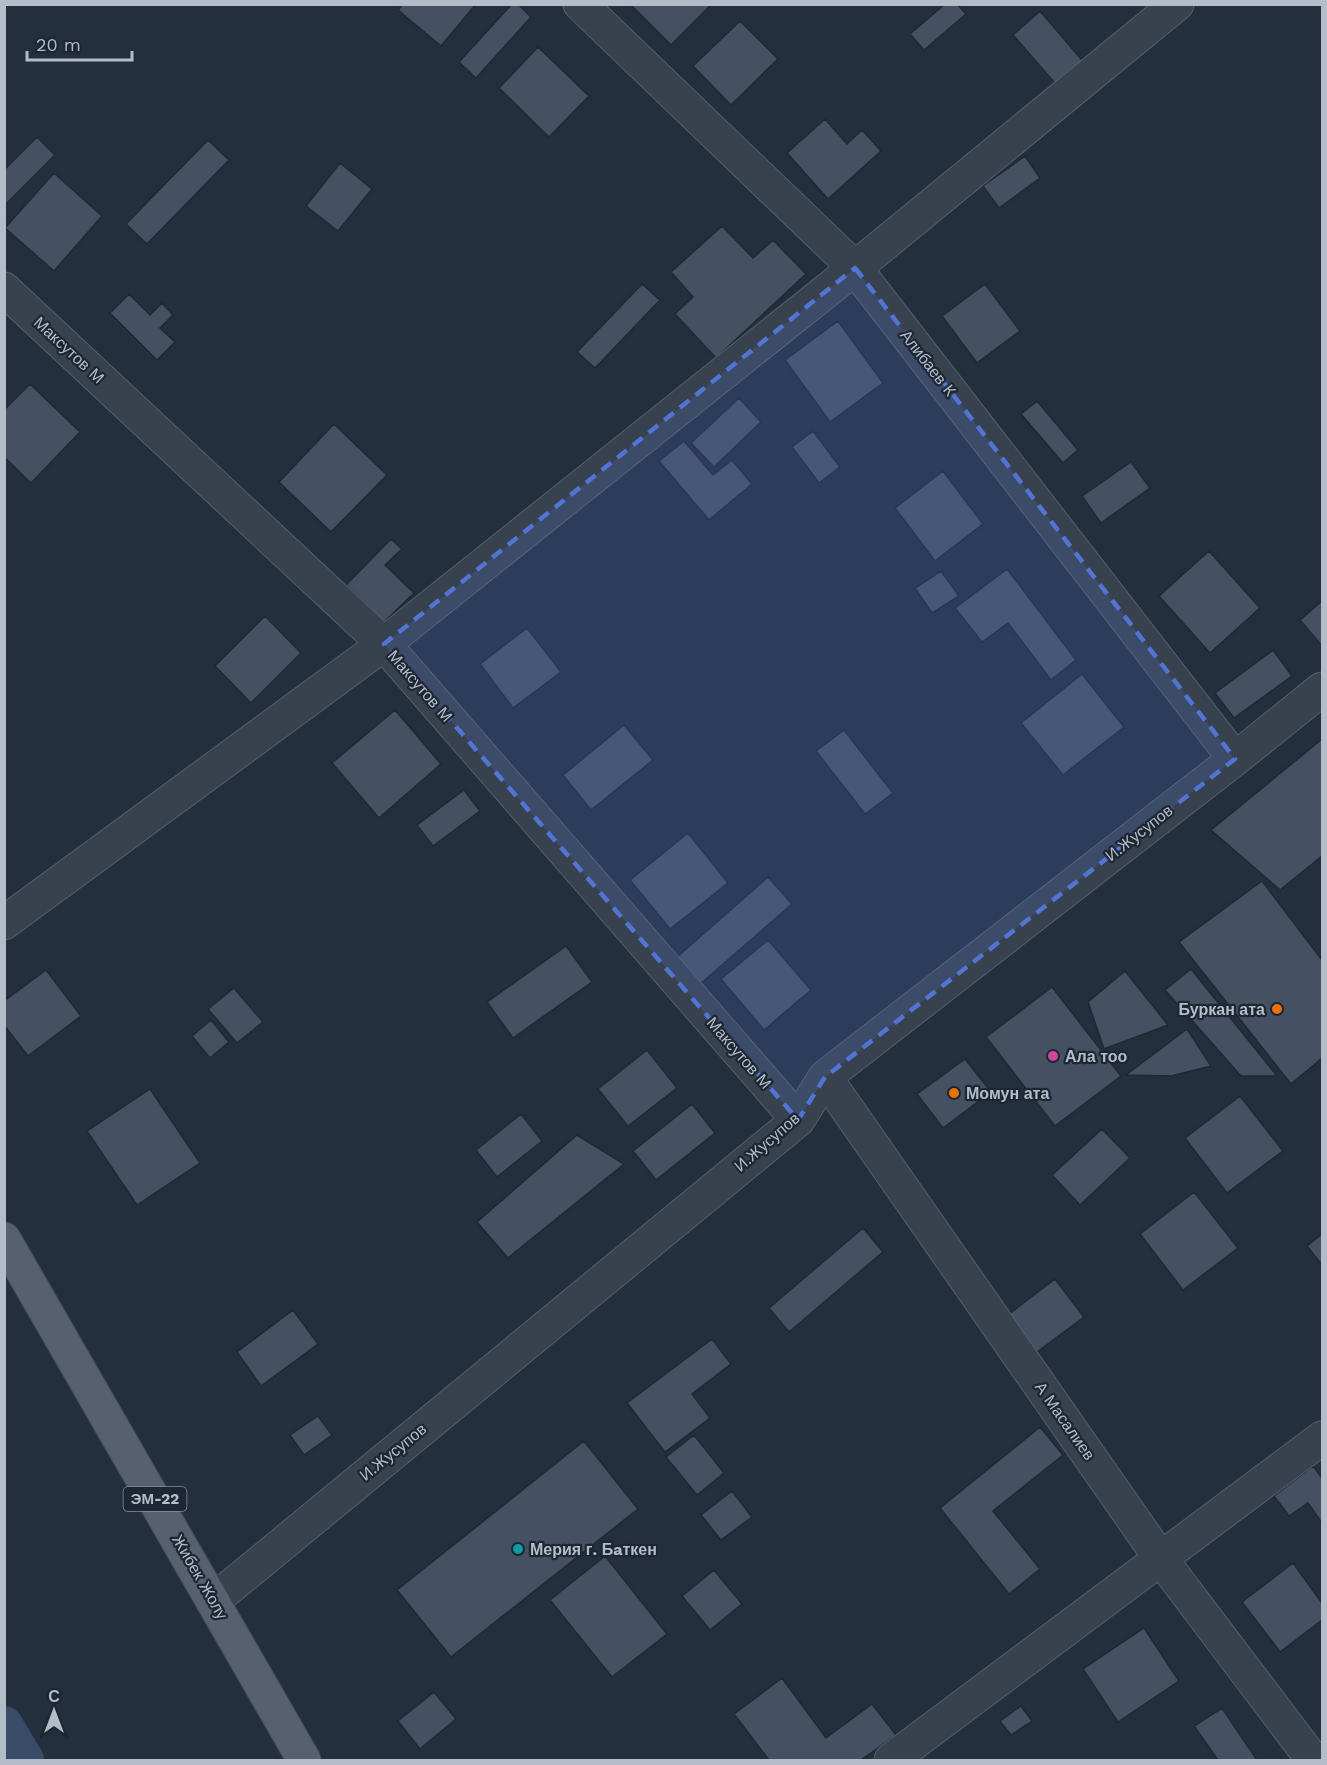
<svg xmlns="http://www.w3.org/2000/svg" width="1327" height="1765" viewBox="0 0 1327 1765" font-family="'Work Sans',sans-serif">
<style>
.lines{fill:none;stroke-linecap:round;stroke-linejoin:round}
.canal{stroke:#394c67;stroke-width:38}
.building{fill:#455162;stroke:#1f2835;stroke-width:1.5}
.minor-casing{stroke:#565f6c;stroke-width:35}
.major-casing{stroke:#414a57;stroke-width:35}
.minor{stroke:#38414e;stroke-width:33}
.major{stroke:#56606e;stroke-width:33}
.marked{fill:#5274d3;fill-opacity:0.2;stroke:#5274d3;stroke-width:4.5;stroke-dasharray:12 8;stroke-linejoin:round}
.food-dot{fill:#e8710a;stroke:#1d2633;stroke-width:2}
.hotel-dot{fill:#d1479c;stroke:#1d2633;stroke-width:2}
.culture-dot{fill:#0f9aa8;stroke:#1d2633;stroke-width:2}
.labels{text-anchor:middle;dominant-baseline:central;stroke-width:4.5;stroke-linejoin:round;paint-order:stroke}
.shield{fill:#1d2633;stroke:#878f9c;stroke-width:1.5}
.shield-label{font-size:15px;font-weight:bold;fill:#b4bcc9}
.street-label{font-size:16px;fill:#b4bcc9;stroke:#1d2633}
.poi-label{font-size:16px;font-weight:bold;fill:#b4bcc9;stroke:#1d2633;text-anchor:start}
</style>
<rect width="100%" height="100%" fill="#242f3e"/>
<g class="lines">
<path class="canal" d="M4,1725l21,35"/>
</g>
<path class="building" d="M403,4h73l-35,42 -43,-36z
M512,4h6l13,13 -55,61 -17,-16z
M630,4h82l-41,41z
M945,4h12l9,10 -42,36 -14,-16z
M1040,11l47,55 -27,23 -47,-54z
M740,21l38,38 -47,46 -38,-39z
M538,47l51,49 -40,41 -50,-49z
M825,119l22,25 15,-14 19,21 -53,48 -41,-46z
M37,137l18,18 -51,51v-36z
M208,140l21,20 -82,84 -21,-20z
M1025,156l15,22 -41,30 -16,-22z
M340,163l32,26 -34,42 -32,-25z
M54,173l48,43 -48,55 -49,-43z
M722,226l31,32 20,-18 33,34 -90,84 -41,-44 18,-17 -22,-25z
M642,284l18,16 -65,68 -18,-16z
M985,284l35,47 -43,32 -35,-47z
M129,294l21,21 12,-12 11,12 -13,13 15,14 -18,18 -47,-47z
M838,321l45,62 -53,39 -45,-62z
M30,384l50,48 -49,51 -27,-26v-47z
M739,398l22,24 -47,45 -23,-24z
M1037,401l41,49 -15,13 -42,-49z
M334,424l53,51 -56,57 -52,-50z
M813,431l27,36 -21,16 -27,-36z
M684,441l29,34 19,-15 20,24 -43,36 -50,-59z
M1131,462l19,26 -49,35 -19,-27z
M943,471l40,53 -48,37 -40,-53z
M391,539l11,10 -17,16 29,28 -30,29 -38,-37z
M1209,551l51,57 -50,45 -51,-57z
M1007,569l69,91 -25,20 -43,-57 -26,19 -27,-34z
M941,571l18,25 -27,17 -17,-25z
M1322,601v45l-22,-26z
M265,616l36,37 -50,50 -36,-37z
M527,628l34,44 -48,36 -33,-44z
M1273,650l19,26 -58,42 -19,-25z
M1082,674l42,53 -61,48 -42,-52z
M395,710l46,54 -62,54 -47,-55z
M624,725l29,35 -62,50 -28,-35z
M844,730l49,63 -28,21 -49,-63z
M1322,739v117l-42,34 -69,-60z
M464,790l16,21 -47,35 -16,-21z
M688,833l40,50 -58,46 -40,-49z
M768,877l24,27 -93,81 -23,-27z
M1262,881l60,79v98l-31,26 -112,-142z
M768,940l43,50 -47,40 -43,-51z
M566,946l26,36 -79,56 -26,-36z
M1191,969l86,107h-36l-76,-86z
M46,970l35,46 -53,40 -24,-31v-24z
M1125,971l43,54 -64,24 -16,-47z
M1052,987l69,89 -66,50 -69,-89z
M234,988l29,34 -26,21 -29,-34z
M211,1020l18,22 -19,16 -18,-22z
M1187,1029l24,37 -40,10 -45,-1z
M647,1050l30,38 -49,38 -30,-37z
M965,1059l26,33 -48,36 -26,-34z
M150,1089l50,74 -63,42 -50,-74z
M1240,1096l43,55 -56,42 -42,-55z
M692,1104l23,29 -59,47 -23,-29z
M521,1114l21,27 -45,36 -21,-27z
M1102,1129l28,29 -50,47 -28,-30z
M577,1135l47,29 -116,94 -31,-36z
M1194,1192l44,56 -55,42 -43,-56z
M863,1228l20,24 -94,80 -20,-24z
M1322,1234v31l-15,-19z
M1055,1279l29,38 -55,41 -28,-38z
M293,1310l25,34 -57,42 -24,-34z
M712,1339l19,25 -39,30 18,24 -45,34 -38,-49z
M318,1416l14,19 -28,20 -14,-20z
M1040,1427l23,28 -70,56 47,58 -31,25 -69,-86z
M694,1435l30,38 -27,22 -31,-38z
M584,1441l54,68 -187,148 -54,-67z
M1313,1466l9,12v45l-14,-20 -19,13 -15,-20z
M732,1491l20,26 -31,23 -20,-25z
M605,1556l62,78 -55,43 -62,-77z
M1293,1563l29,40v17l-42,32 -38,-50z
M714,1570l28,34 -32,26 -28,-34z
M1144,1628l35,53 -61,41 -35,-53z
M782,1678l44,60 46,-34 24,31 -35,25h-92l-35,-46z
M434,1692l22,27 -36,30 -22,-28z
M1021,1706l11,15 -21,14 -11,-14z
M1222,1708l35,52h-39l-24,-34z"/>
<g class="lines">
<defs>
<path id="minor" d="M580,4l275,264 380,491
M4,289l380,355 414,476
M4,923l380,-279 471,-376 322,-264
M825,1077l336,482 152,201
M213,1601l585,-481 27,-43 410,-318 87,-70
M891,1760l431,-322"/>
<path id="major" d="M4,1239l300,521"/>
</defs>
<use href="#minor" class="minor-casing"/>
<use href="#major" class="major-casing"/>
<use href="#minor" class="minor"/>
<use href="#major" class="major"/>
</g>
<path class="marked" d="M855,268l380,491 -410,318 -27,43 -414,-476z"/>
<g class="food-dot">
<circle cx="1277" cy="1009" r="6"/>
<circle cx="954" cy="1093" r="6"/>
</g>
<circle class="hotel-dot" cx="1053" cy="1056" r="6"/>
<circle class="culture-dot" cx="518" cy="1549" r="6"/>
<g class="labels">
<rect class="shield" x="123.5" y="1487" width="63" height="24" rx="4.5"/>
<g class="shield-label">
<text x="155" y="1499">ЭМ-22</text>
</g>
<g class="street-label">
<text transform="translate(69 350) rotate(43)">Максутов М</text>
<text transform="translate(928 363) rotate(52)">Алибаев К</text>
<text transform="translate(420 686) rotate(49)">Максутов М</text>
<text transform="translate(1139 833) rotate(-38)">И.Жусупов</text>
<text transform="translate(739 1053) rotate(49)">Максутов М</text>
<text transform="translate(767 1142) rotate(-41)">И.Жусупов</text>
<text transform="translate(1065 1421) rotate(55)">А Масалиев</text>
<text transform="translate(393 1452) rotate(-39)">И.Жусупов</text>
<text transform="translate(200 1577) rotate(60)">Жибек Жолу</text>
</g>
<g class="poi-label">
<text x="1265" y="1009" text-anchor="end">Буркан ата</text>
<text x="1065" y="1056">Ала тоо</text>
<text x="966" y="1093">Момун ата</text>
<text x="530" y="1549">Мерия г. Бaткен</text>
</g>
</g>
<rect width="1327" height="1765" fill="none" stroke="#b4bcc9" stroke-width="12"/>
<g transform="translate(54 1711)" stroke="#1d2633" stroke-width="4.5" paint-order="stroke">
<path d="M0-4.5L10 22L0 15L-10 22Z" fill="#b4bcc9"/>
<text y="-9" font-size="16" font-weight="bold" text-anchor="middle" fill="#b4bcc9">С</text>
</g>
<path d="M27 51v9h105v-9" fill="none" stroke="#b4bcc9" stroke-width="3"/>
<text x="36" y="51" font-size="18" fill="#b4bcc9" stroke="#1d2633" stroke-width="4.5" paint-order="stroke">20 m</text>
</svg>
